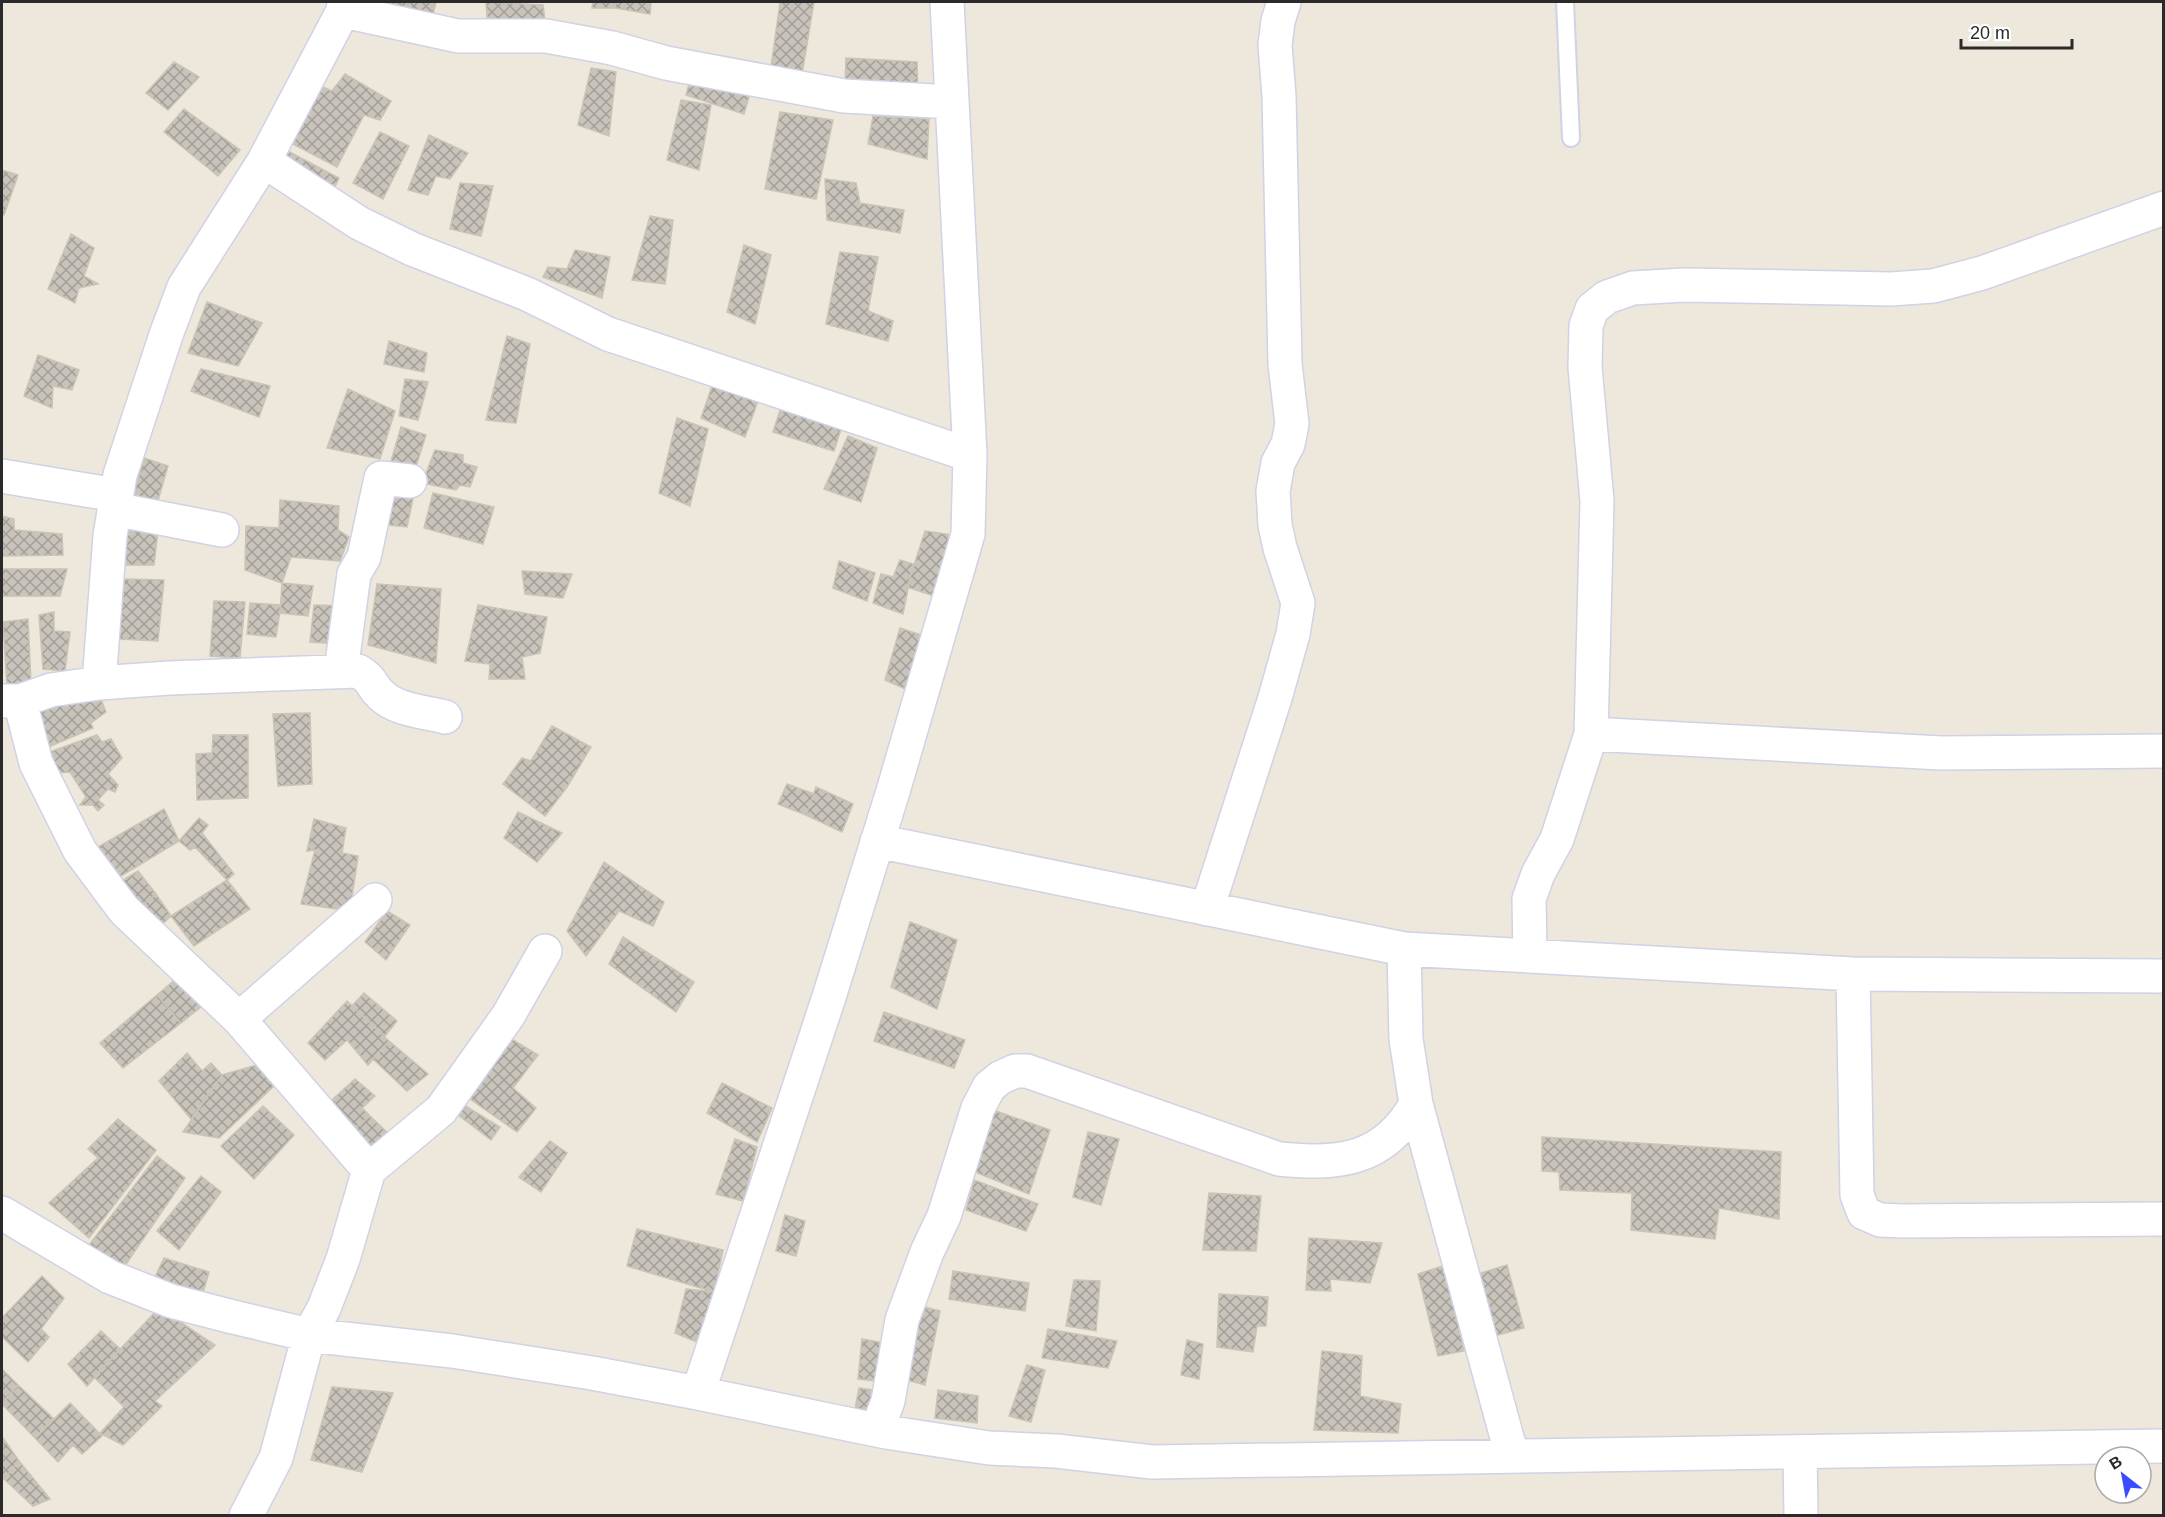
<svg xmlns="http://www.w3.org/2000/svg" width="2165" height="1517" viewBox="0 0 2165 1517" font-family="Helvetica,sans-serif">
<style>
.building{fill:url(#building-cross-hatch);stroke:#cac4b4;stroke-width:1.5}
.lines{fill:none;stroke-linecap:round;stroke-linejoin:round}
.lane-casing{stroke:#d0d2e5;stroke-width:20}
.street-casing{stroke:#d0d2e5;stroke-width:36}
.lane{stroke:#fff;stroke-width:16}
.street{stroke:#fff;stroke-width:33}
</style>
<defs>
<pattern id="building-cross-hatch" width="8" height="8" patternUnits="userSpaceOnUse" patternTransform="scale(1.5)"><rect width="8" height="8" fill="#c9c4bb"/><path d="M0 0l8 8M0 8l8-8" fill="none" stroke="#a39f98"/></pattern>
</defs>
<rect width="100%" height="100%" fill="#eee7db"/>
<path class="building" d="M360,2h76l-4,16z
M486,2l57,3 3,24 -58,-1z
M593,2h23l-1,6h-23z
M616,2h35l-1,12 -35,-6z
M780,2h34l-12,72 -31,-7z
M846,58l71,4 1,34 -73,-8z
M174,62l25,15 -31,33 -22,-17z
M591,68l25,4 -7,64 -31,-11z
M345,74l46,27 -11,19 -16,-5 -27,52 -50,-26 31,-56 14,6z
M691,77l60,13 -7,24 -58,-19z
M681,100l30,5 -12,65 -32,-10z
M184,109l56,41 -22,26 -54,-44z
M780,112l53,8 -17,79 -51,-10z
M873,116l56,3 -2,40 -59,-15z
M380,132l29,14 -26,53 -30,-16z
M429,135l39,18 -18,26 -14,-3 -8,19 -20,-5z
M284,149l55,29 -12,25 -50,-42z
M2,170l16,5 -14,40h-2z
M825,179l31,4 4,20 44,7 -4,23 -73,-13z
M460,183l33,3 -12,50 -31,-7z
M650,216l23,4 -8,64 -33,-4z
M71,234l23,14 -10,28 14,8 -19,4 -4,15 -27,-14z
M744,245l27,10 -16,69 -28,-12z
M575,250l35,7 -8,41 -59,-21 5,-10 19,2z
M840,252l38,5 -10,54 25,10 -5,20 -62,-17z
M207,302l55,21 -24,43 -50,-13z
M507,336l23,8 -14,79 -30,-3z
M389,341l38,12 -3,19 -40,-8z
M38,355l41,15 -7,20 -19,-4 -1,22 -28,-12z
M201,369l69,17 -11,31 -68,-26z
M405,379l23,3 -10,38 -19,-4z
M713,383l46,15 -14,39 -44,-19z
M348,389l47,22 -15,48 -53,-11z
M781,407l61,19 -8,25 -61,-19z
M677,418l31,11 -18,77 -31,-13z
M401,427l25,8 -12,38 -25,-5z
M848,436l29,12 -16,54 -37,-13z
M435,450l28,5v8l14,4 -7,20 -10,-2 -4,5 -34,-7z
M144,458l24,8 -11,38 -25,-5z
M386,484l29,5 -8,38 -28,-3z
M433,493l61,14 -11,37 -59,-16z
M280,500l59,6 -1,24 11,7 -9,24 -49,-4 -9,26 -37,-13 1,-44 33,2z
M2,516l12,3v11l48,4 1,21 -61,1z
M127,527l31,4 -4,34h-31z
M925,531l28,4 -16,62 -30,-10z
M900,560l13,4 -10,50 -30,-11 8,-29 12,3z
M839,561l36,12 -8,28 -34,-13z
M2,569h65l-7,27h-58z
M522,571l50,3 -9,24 -38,-4z
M124,579l40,1 -6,61 -39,-2z
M282,583l31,3 -5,30 -28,-3z
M377,584l64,5 -5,74 -68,-18z
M214,601l31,1 -5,56 -30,-2z
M250,603l31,2 -5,32 -29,-3z
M314,605l30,1 -4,38 -30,-2z
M478,605l69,12 -7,36 -18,4 3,22h-36l1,-15 -25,-3z
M54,612v19l16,1 -5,39 -22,-2 -4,-54z
M28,619l3,65 -24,2 -4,-64z
M900,628l24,8 -14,55 -25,-11z
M100,697l6,15 -15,11 2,5 -47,20 -13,-38z
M310,713l2,71 -34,2 -5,-72z
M552,726l39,21 -24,40 -22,29 -42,-32 19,-26 9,3z
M97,735l5,7 9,-3 11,19 -14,16 10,11 -3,7 -7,-3 -10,11 6,5 -6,6 -5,-6h-13l6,-8 -16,-25 -14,1 -9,-20z
M213,735h35v63l-51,2 -1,-46 16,-1z
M787,784l27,10 -8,21 -28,-11z
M816,787l37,17 -11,28 -36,-17z
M164,809l15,32 -61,37 -20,-31z
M518,812l44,21 -25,29 -33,-24z
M199,818l9,7 -6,8 32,41 -7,6 -32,-33 -5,3 -11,-9z
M314,819l32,9 -4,25 16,3 -8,55 -49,-7 14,-54 -8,1z
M604,862l60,40 -11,24 -34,-15 -33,45 -19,-25z
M138,871l18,23 -20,17 -18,-28z
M227,880l23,29 -56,37 -23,-30z
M156,894l15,22 -16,15 -19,-20z
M387,911l23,14 -24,35 -21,-18z
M910,922l47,18 -20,69 -46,-22z
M623,937l71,45 -18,30 -67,-48z
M177,978l25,28 -21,17 -24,-28z
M364,993l33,28 -12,15 -33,-30z
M157,995l24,28 -58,45 -23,-25z
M347,1001l42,40 -21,24 -21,-25 -22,20 -17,-17z
M884,1012l81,28 -11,28 -80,-27z
M508,1037l30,18 -25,33 23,20 -19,24 -51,-36z
M389,1041l39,33 -21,17 -34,-32z
M187,1053l15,18 9,-8 11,12 -31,44 -32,-38z
M257,1065l19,19 -57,54 -36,-6 39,-57z
M355,1079l20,17 -13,12 8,8 -22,18 -25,-26z
M722,1083l50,25 -15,34 -50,-29z
M462,1104l38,23 -9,13 -38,-29z
M263,1106l31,29 -40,44 -33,-33z
M993,1110l57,20 -21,64 -61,-25z
M370,1116l21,20 -20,23 -23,-25z
M118,1119l38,31 -67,88 -40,-35 49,-45 -10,-9z
M1088,1132l31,7 -18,66 -28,-8z
M1542,1137l239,15 -2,67 -60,-11 -4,31 -84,-9 1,-37 -72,-3 -1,-18 -17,-1z
M735,1139l22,8 -14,54 -27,-7z
M550,1141l17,12 -26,39 -22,-15z
M157,1156l28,22 -63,92 -36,-21z
M201,1176l20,16 -42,58 -22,-19z
M974,1180l64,24 -12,27 -60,-21z
M1209,1193l52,3 -5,55 -53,-1z
M785,1215l20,6 -9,35 -20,-5z
M637,1229l86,21 -9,42 -87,-26z
M1309,1238l73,5 -12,40 -40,-4 1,12 -25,-1z
M164,1258l45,14 -7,24 -47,-19z
M1446,1265l18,86 -26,5 -20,-82z
M1507,1265l17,63 -30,8 -16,-62z
M953,1271l76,12 -4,28 -76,-12z
M42,1276l22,22 -23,31 8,8 -21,25 -26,-25v-19z
M1074,1280l26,1 -4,50 -30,-5z
M686,1289l28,3 -17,50 -22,-9z
M1219,1294l49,3 -2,29h-9l-4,26 -36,-5z
M918,1305l22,6 -15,74 -25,-7z
M159,1308l56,37 -60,56 7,5 -39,39 -23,-12 24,-26 -30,-30z
M1048,1329l69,12 -9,27 -66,-10z
M101,1331l19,18 -33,37 -19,-22z
M862,1339l28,5 -5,38 -27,-3z
M1187,1340l16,4 -4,35 -18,-4z
M1322,1351l40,5 -2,40 41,8 -3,29 -84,-3z
M1027,1365l18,5 -14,52 -22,-6z
M2,1369l16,16 -16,18z
M18,1385l35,33 -18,20 -33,-34z
M332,1387l61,6 -31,79 -51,-12z
M859,1388l21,3 -5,24 -20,-6z
M938,1390l40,6 -1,27 -42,-5z
M70,1403l32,33 -20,18 -9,-9 -15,17 -23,-24z
M3,1438l16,23 -15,18 -2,-3z
M19,1461l31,38 -17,7 -29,-27z"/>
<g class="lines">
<defs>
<path id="lane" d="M1565,2l6,136"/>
<path id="street" d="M343,11l115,25h88l66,12 54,15 178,33 108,6
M264,161l95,62 53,26 115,45 81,40 362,121
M2,476l114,19
M114,509l108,21
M341,671l13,-97 10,-17 17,-79 29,3
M99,683l11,-147 10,-61 46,-140 18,-48 80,-126 79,-150 1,-9
M2,701h18l31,-11 48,-7 70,-5 189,-7c16,9 12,14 23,24 15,15 45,17 64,22
M20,701l16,62 44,88 44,59 115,109 130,151
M1591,734l350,19 223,-2
M877,841l527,108 449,25 311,2
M1207,909l68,-211 18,-64 5,-31 -18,-55 -5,-23 -2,-34 5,-28 10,-19 4,-20 -7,-60 -6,-268 -4,-51 3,-24 6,-19
M1404,949l2,90 10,65 96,352
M1530,954l-1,-55 9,-25 19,-35 34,-105 6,-233 -12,-134 1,-41 6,-17 15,-12 26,-9 51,-3 207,4 42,-3 49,-13 182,-65
M1853,974l4,221 7,18 16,7 22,1 262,-2
M239,1019l136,-119
M2,1213l108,64 61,24 58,15 80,19 143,16 140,22 106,20 131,-396 65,-209 74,-254 2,-79 -23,-453
M698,1393l188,39 103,16 67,3 96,11 1012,-16
M877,1430l11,-29 14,-81 25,-68 17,-36 34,-108 11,-21 11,-9 15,-7h12l252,88c59,6 105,2 137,-55
M1800,1452l1,64
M246,1516l30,-58 33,-123 15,-27 19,-49 26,-89 72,-60 67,-94 37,-65"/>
</defs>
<use href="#lane" class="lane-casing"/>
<use href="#street" class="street-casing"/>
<use href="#lane" class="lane"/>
<use href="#street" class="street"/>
</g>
<rect width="2165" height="1517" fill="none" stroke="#2a2a2a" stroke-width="6"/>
<g transform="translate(2123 1475) rotate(329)"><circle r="28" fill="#ffffff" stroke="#aaaaaa" stroke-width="1.5"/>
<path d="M0-4.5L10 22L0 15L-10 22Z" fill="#374dff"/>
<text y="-9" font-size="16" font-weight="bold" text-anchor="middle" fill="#2a2a2a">B</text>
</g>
<path d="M1961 39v9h111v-9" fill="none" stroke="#2a2a2a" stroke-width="3"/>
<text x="1970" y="39" font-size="18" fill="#2a2a2a" stroke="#ffffff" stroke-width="4.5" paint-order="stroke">20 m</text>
</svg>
